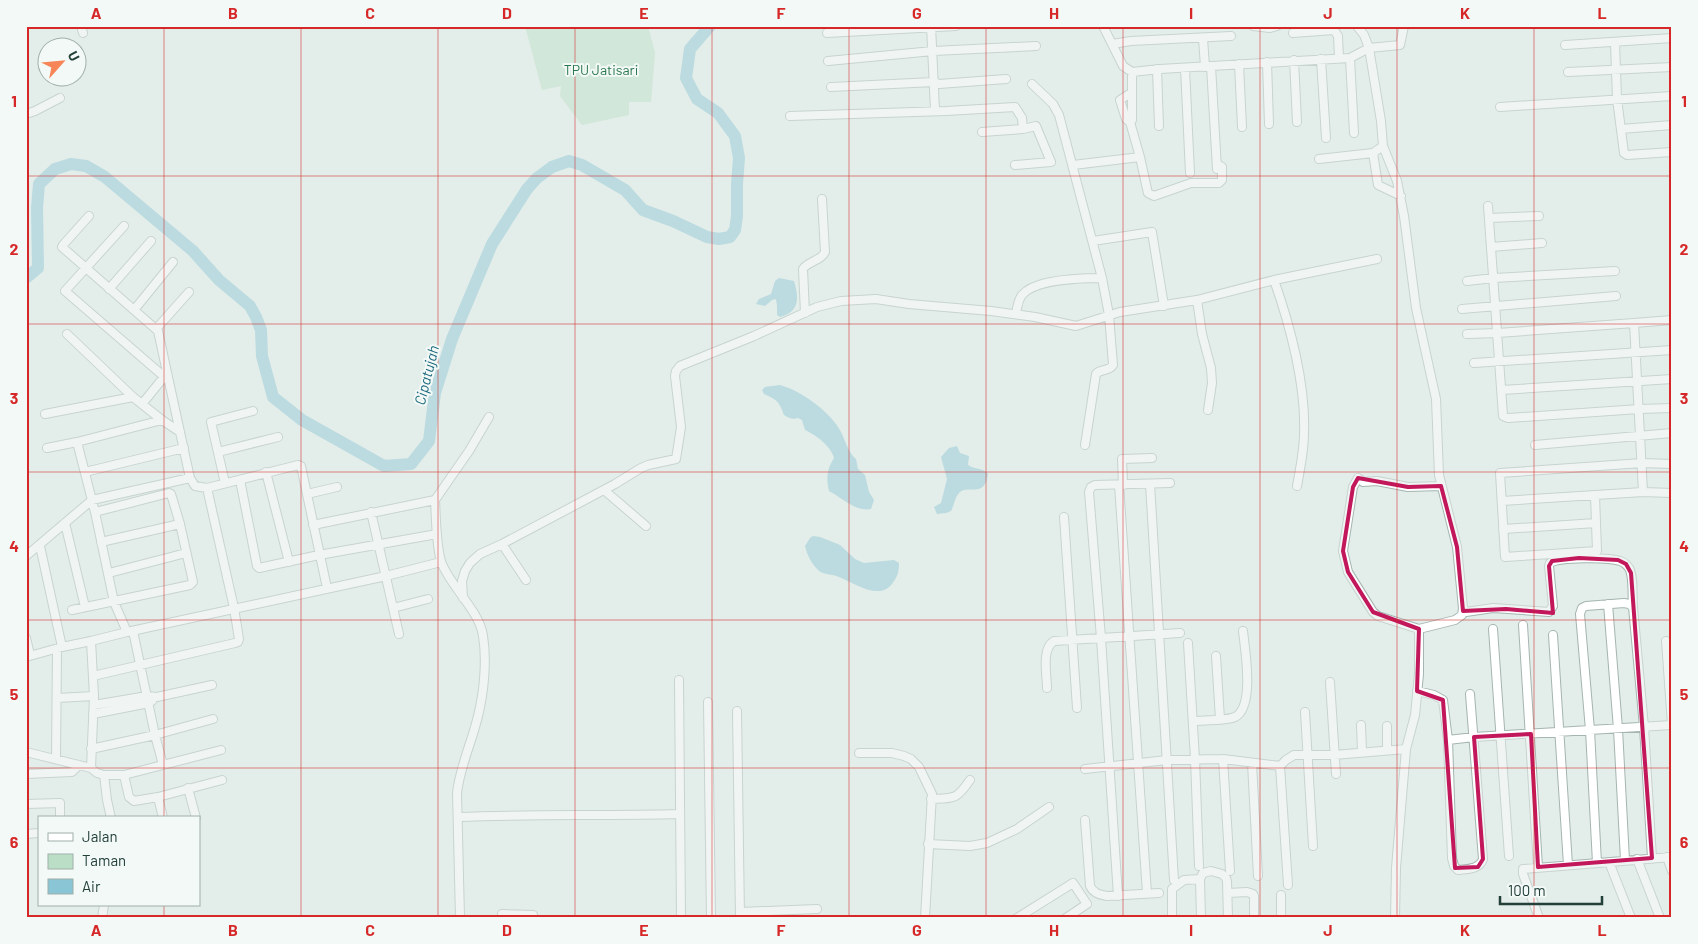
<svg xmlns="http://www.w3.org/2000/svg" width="1698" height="944" viewBox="0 0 1698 944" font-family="Barlow,sans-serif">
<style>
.green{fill:#bbdfc6}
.water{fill:#89c5d4}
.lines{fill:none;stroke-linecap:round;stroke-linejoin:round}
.river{stroke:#89c5d4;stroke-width:12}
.street-casing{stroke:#a5b5b1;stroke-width:10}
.street{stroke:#fff;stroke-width:8}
.marked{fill:none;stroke:#c2185b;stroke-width:4;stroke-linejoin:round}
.grid{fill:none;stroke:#d62828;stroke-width:1;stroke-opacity:0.55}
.labels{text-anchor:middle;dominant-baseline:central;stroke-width:4;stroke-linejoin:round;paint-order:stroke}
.park-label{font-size:14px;fill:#2a774c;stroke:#f3f9f7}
.water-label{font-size:15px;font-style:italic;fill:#1a687d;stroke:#f3f9f7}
.neatline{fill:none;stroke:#d62828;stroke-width:2}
.grid-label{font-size:16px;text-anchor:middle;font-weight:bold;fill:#d62828}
</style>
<rect width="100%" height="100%" fill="#e3ede9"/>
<path class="green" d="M525,26h123l7,27 -4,49h-22v13l-47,10 -22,-29 1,-10 -19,4z"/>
<path class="water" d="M779,278l15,3c5,16 6,31 -14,36l-3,-2v-9l-1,-7 -4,1 -7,6 -9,-2 3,-5 12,-5 4,-13z
M780,385c20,5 52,28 61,47 4,8 8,22 15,27l2,10 7,6 4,17 5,8 -3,9c-15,3 -29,-11 -42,-18 -3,-13 -2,-22 5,-33 -3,-12 -18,-23 -29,-28l-3,-10 -4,-2c-5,2 -9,0 -14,-3 -5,-14 -7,-15 -20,-21l-2,-4 3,-3z
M957,446l3,7 9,3 -1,9c7,5 14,2 20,9 -3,24 -19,11 -28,18 -5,4 -6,14 -9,19l-5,2 -9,1 -3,-7 7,-4 6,-24 -6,-22 8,-9z
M813,536l7,1 20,8 15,14 9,4 30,-3 5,3c0,10 -2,14 -7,21 -13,17 -38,-1 -53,-7 -6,-3 -17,-2 -21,-7 -6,-6 -11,-15 -13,-24l5,-8z"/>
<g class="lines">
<path class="river" d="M26,278l12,-10 -1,-60 2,-24 16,-15 16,-5 15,2 19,11 88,74 26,29 31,26 6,11 5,13 1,26 11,41 29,23 82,46 27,-2 18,-23 6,-48 17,-54 40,-95 35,-55 10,-11 15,-11 17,-6 13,4 43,25 18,20 30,11 34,16 12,2 11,-2 5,-7 2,-14v-32l2,-26 -4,-22 -17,-23 -21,-14 -11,-21 4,-29 20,-23"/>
<defs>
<path id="street" d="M81,26l2,7
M931,26l4,84
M1103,26l20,40 9,6 28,-3 190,-11 19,-10 31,-3 4,-19
M1253,26l17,2 7,-2
M1357,26l7,9 5,13 12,73 2,25 14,35 7,35 12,92 20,91 3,76 18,72 6,61 -1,7 -7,5 -36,9 -41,-13 -5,-4 -25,-40 -5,-21 10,-64 5,-9 5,4 14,-1 31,6 33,-1
M827,33l129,-7
M1293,33l41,-3 4,6 1,22
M1203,38l2,29
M1615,42l2,57 7,54 3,2 45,-3
M1112,44l19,-3 100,-5
M1565,45l107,-7
M1350,58l4,75
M1321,59l5,79
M1294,60l3,62
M828,61l105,-10 103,-5
M1267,62l2,62
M1239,64l3,63
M1211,66l6,103
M1185,68l5,105
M1157,69l2,57
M1568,72l104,-5
M1032,84l21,20 6,11 43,163 7,37 4,50c-4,7 -12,3 -17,9l-11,71
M831,87l103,-5 5,2 67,-5
M1131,93l-11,7 6,19 4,3 2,-2v-48
M1500,107l172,-11
M26,114l9,-3 25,-13
M790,116l156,-5 69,-4 7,11 1,11 13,-3 15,36 -36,3
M1130,122l10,35
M1621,129l51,-4
M982,132l41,-3
M1373,153l5,32 23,11
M1319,159l54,-6 10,-7
M1073,165l67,-8 7,32 1,4 6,3 37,-13h28l3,-3v-13l-5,-3
M1488,206l15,210 5,2 131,-9 33,-1
M89,216l-26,29 -1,2 96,84 32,147 5,8 12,2 27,120 5,31 -1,3 -3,1 -142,33
M1489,218l50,-2
M124,226l-59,65 103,89
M1093,241l59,-9 12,74
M1491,247l51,-4
M1274,280c16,45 32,105 30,153 0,18 -4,36 -7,53
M1467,281l27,-3 121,-7
M109,289l42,-48
M1197,300l5,34 9,34 1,15 -4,27
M1462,309l154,-13
M134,310l39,-48
M805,313l-2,-44c5,-8 18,-8 22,-17l-3,-53
M1016,314c1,-6 2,-14 6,-19 13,-16 61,-17 80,-17
M156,329l33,-37
M67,334l66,63 29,23 18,12
M1467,334l31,-1 136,-10
M1474,363l198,-13
M1502,390l170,-11
M142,404l22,-27
M45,414l88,-17
M77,442l18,70 19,90 13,30
M1535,445l137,-12
M47,448l30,-6 85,-22
M218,452l60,-15
M85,472l99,-24
M266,472l23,90
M240,480l17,86 2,2 60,-13 118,-21
M225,483l-14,-61 42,-11
M1150,484l24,396
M1119,485l28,408
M1123,485l-1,-26 30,-1
M207,488l91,-23 3,1 26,122
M604,490l42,36
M1643,492l29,1
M307,494l30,-7
M1595,495l2,56 -92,6 -5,-84 142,-10 30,1
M435,500c1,17 1,49 7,64 10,24 38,48 41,72 4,24 1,56 -5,80 -6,26 -18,50 -21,77l3,125
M1502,501l141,-9 -9,-169 38,-3
M371,512l28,122
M1064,517l13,191
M65,523l20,84
M313,525l122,-25 34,-49 20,-34
M1503,529l93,-6
M101,542l79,-18
M502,544l24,36
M40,546l22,101
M26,556l66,-56 98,-22
M109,573l77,-20
M463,598l-1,-17 3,-10 5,-8 10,-9 22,-10 113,-60 26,-16 7,-3 28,-6 5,-32 -6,-51 1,-5 4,-5 74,-30 63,-29 24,-6 35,-2 33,5 82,7 44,6 41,9 44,-14 77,-12 77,-20 103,-21
M1608,604l10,125 7,131
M393,608l35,-9
M1463,608l3,4 27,-4 56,4 4,-6 -4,-40 1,-3c9,-6 59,-6 70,-2 4,1 7,4 9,7 5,8 3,29 4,39
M72,610l118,-25 3,-3 -13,-58 -9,-30 -2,-1 -74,19
M1523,625l15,242
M1493,629l16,227
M133,631l22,104 8,30
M1553,635l15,230
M26,638l4,17
M1666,641l6,84
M1188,643l7,116 4,107
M1216,656l4,63
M26,657l36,-10 29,-6 36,-9 259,-56 55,-14
M679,680l2,238
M1330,682l6,92
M1047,688c0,-13 -6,-39 7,-47l126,-8
M1417,691l17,4 9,5 5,40
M1470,694l13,165c-3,10 -15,10 -25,11l-4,-4 -2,-8 -4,-118 26,-3 198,-12
M57,698l37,-2
M708,702l3,216
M94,705l53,-9 10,1 55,-12
M737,711l3,207
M1305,712l8,134
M93,714l56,-11 3,-2
M1193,721c11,-1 32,0 42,-4 20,-10 10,-67 8,-86
M1361,725l1,27
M1387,726v24
M91,749l64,-14 58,-16
M26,752l65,16 6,5 7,2h20l97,-25
M859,753h33l12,3 7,3 8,8 13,27 -7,124
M56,758l1,-109
M1223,759l7,112
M1252,763l6,113
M1280,766l8,119
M91,768l3,-72 -3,-55
M1085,769l82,-9 56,-1 57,7 6,-6 8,-5h40l72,-6
M26,774l46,-2 7,-7
M104,775l3,25 4,18
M124,775l5,22 5,4 24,-4 64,-17
M188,788l8,30
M158,797l5,21
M931,799c24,-1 25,1 39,-19
M26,804l34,-1v15
M458,817c74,-3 148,-1 222,-3
M1085,820l5,66c3,7 9,9 17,10l52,-3
M26,834l13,-1
M928,844l42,2 17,-3 30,-14 32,-22
M1667,857l5,14
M1637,859l23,59
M1609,862l22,56
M1597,863l-7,-133 -10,-116 2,-6 4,-2 38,-3 5,1 4,3 11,120 8,131
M1228,893l19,-1 6,2 1,2v22
M1281,895v23
M1118,896l-17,-258 -12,-146 2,-5 4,-2 75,-2
M740,912l77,-3
M102,918l2,-13
M502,918v-4l31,1
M1017,918l56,-35 14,21 -21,14
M1172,918v-29l12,-9 16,-1
M1201,918l-1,-39 3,-6 8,-2 11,3 4,4 1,3 1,37
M1395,918l1,-50 10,-119 9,-34 4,-41v-45
M1539,918l-16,-44v-5l149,-12"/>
</defs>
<use href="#street" class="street-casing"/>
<use href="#street" class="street"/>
</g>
<path d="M0 0H1698V944H0ZM1358,478l50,9 33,-1 16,61 6,64 43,-2 47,4 -4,-47 3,-5 27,-3 39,2 8,4 5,9 21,285 -114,9 -7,-133 -57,3 9,122 -5,8 -23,1 -12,-168 -26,-9 2,-62 -46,-17 -25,-40 -5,-21 10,-64z" fill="#e3ede9" fill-opacity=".55" fill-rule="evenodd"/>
<path class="marked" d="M1358,478l50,9 33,-1 16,61 6,64 43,-2 47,4 -4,-47 3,-5 27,-3 39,2 8,4 5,9 21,285 -114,9 -7,-133 -57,3 9,122 -5,8 -23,1 -12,-168 -26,-9 2,-62 -46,-17 -25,-40 -5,-21 10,-64z"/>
<path class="grid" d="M164,26v792M301,26v892M438,26v892M575,26v892M712,26v892M849,26v892M986,26v892M1123,26v892M1260,26v892M1397,26v892M1534,26v892M26,176h1646M26,324h1646M26,472h1646M26,620h1646M26,768h1646M164,905v13"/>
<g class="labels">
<g class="park-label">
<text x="601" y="69">TPU Jatisari</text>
</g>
<g class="water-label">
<text transform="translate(426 375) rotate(-76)">Cipatujah</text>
</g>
</g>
<rect width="1698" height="944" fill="none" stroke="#f3f9f7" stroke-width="55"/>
<rect x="38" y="816" width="162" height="90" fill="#f3f9f7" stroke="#9fafab"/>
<rect x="48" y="833" width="25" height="8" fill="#ffffff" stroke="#9fafab"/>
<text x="82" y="842" font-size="15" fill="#223f39">Jalan</text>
<rect x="48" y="854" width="25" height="15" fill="#bbdfc6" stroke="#9fafab"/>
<text x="82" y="866" font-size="15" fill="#223f39">Taman</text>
<rect x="48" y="879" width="25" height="15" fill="#89c5d4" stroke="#9fafab"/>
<text x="82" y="892" font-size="15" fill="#223f39">Air</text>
<g transform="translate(62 62) rotate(63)"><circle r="24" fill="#f3f9f7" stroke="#9fafab"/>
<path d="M0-4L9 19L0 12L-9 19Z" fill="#f68658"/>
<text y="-8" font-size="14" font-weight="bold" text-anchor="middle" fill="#223f39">U</text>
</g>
<path d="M1500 896v8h102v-8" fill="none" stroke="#223f39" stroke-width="2.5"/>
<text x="1508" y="896" font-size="15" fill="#223f39" stroke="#f3f9f7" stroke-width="4" paint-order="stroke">100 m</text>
<rect x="28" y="28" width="1642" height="888" class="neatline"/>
<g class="grid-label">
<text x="96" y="19">A</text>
<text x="233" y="19">B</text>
<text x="370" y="19">C</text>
<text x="507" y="19">D</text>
<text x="644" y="19">E</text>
<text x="781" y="19">F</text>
<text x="917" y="19">G</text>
<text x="1054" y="19">H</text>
<text x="1191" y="19">I</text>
<text x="1328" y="19">J</text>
<text x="1465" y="19">K</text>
<text x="1602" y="19">L</text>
<text x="14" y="107">1</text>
<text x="1684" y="107">1</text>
<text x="14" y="255">2</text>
<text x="1684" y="255">2</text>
<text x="14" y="404">3</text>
<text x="1684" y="404">3</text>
<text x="14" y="552">4</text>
<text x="1684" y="552">4</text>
<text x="14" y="700">5</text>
<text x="1684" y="700">5</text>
<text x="14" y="848">6</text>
<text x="1684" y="848">6</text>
<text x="96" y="936">A</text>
<text x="233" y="936">B</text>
<text x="370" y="936">C</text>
<text x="507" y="936">D</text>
<text x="644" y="936">E</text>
<text x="781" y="936">F</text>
<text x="917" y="936">G</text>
<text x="1054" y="936">H</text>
<text x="1191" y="936">I</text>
<text x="1328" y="936">J</text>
<text x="1465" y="936">K</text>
<text x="1602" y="936">L</text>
</g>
</svg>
